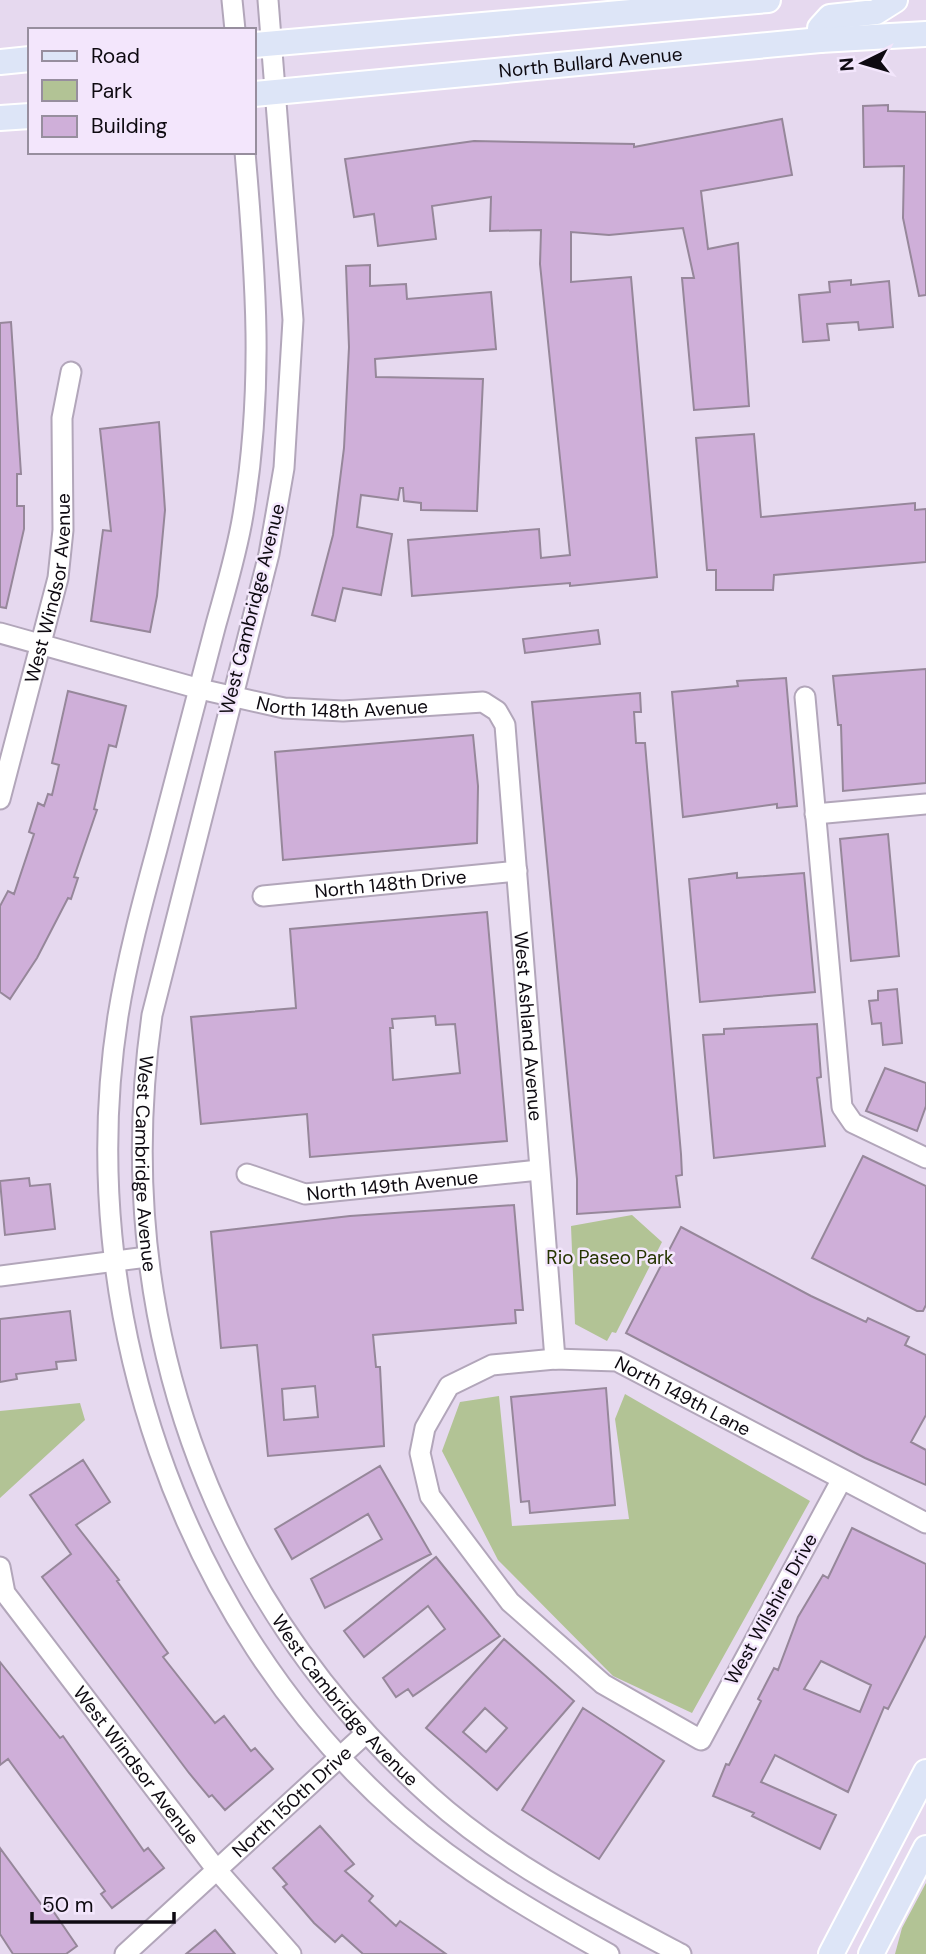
<svg xmlns="http://www.w3.org/2000/svg" width="926" height="1954" viewBox="0 0 926 1954" font-family="'DM Sans',sans-serif">
<style>
.green{fill:#b2c395}
.building{fill:#cfafd9;stroke:#96879a;stroke-width:2;fill-rule:evenodd}
.lines{fill:none;stroke-linecap:round;stroke-linejoin:round}
.minor-casing{stroke:#b2a6ba;stroke-width:23}
.major-casing{stroke:#fff;stroke-width:28}
.minor{stroke:#fff;stroke-width:19}
.major{stroke:#dde5f7;stroke-width:24}
.labels{text-anchor:middle;dominant-baseline:central;stroke-width:5;stroke-linejoin:round;paint-order:stroke}
.street-label{font-size:19px;fill:#0e0a11;stroke:#f3e6fc}
.park-label{font-size:19px;fill:#253400;stroke:#f3e6fc}
</style>
<rect width="100%" height="100%" fill="#e6d9ef"/>
<path class="green" d="M632,1215l30,27 -46,91 -4,-1 -5,9 -32,-17 -4,-98z
M625,1394l185,107 -118,212 -79,-37 -115,-116 -56,-109 18,-49 39,-6 13,130 117,-7 -14,-100z
M80,1403l5,17 -85,78v-87z
M926,1883v71h-31l7,-26z"/>
<path class="building" d="M888,105v6l38,1v183l-7,1 -16,-78 1,-52 -40,1 -1,-61z
M782,119l10,56 -91,16 7,58 30,-6 11,163 -55,4 -12,-132h12l-11,-50 -74,7 -38,-3v50l60,-5 26,300 -87,9v-3l-158,13 -4,-56 131,-11 2,29 29,-3 -30,-291 1,-34 -51,1 1,-34 -59,9 4,33 -58,7 -4,-32 -20,3 -9,-58 129,-18 160,3v3z
M370,265v21l36,-2 1,15 84,-7 5,57 -121,10 1,18 107,2 -6,132 -56,-1v-7l-17,-2 -1,-13h-3l-2,12 -37,-5 -4,32 35,7 -11,61 -38,-7 -8,33 -23,-6 21,-80 11,-87 5,-101 -3,-81z
M851,280v5l38,-4 4,46 -34,3 -1,-8 -31,2 2,16 -26,2 -4,-47 31,-3 -1,-10z
M11,322l10,152h-4v32h7v23l-18,79 -6,-1v-284z
M159,422l6,88 -8,86 -7,36 -59,-11 12,-91 8,1 -11,-102z
M754,434l7,83 154,-14v7l11,-1v53l-152,13 -1,15h-57v-20h-9l-11,-132z
M598,630l2,14 -75,9 -2,-14z
M926,669v114l-83,8 -2,-66h-3l-5,-49z
M786,678l11,128 -20,2v-4l-94,13 -11,-125 66,-6 -1,-5z
M68,691l58,15 -10,41 -7,-2 -15,64 3,1 -23,67 4,1 -7,21 -3,-1 -31,60 -27,41 -10,-7v-86l8,-15 6,3 20,-60 -5,-2 9,-29 6,3 4,-12 4,1 7,-30 -7,-2z
M640,693l1,19h-7l2,31h9l2,24 34,387 1,21 -6,1 4,31 -103,7v-35l-45,-477z
M473,735l5,51 -1,57 -194,17 -8,-108z
M888,834l11,122 -48,5 -11,-122z
M737,873v5l67,-5 11,119 -115,10 -11,-123z
M487,912l20,229 -197,16 -3,-43 -106,10 -10,-107 105,-9 -6,-79zM435,1016l1,9 19,-1 5,49 -67,7 -3,-52h3l-1,-9z
M897,989l5,54 -19,2 -2,-22 -9,1 -3,-23 9,-1v-9z
M817,1024l4,53 -4,1 8,68 -111,12 -11,-123 21,-1v-5z
M885,1068l41,15v23l-9,25 -51,-20z
M863,1156l63,30v119l-3,6h-6l-105,-53z
M29,1178l1,8 20,-2 5,45 -50,6 -5,-54z
M514,1205l9,105h-8l1,13 -143,12 3,32h4l4,79 -116,10 -11,-111 -36,3 -10,-116 139,-16zM315,1386l3,31 -34,3 -2,-31z
M681,1227l130,69 55,26 2,-4 41,19 -4,8 21,10v60l-15,27 15,8v35l-61,-27 -239,-125z
M70,1311l6,49 -20,2 1,7 -41,5 1,5 -17,3v-63z
M606,1388l9,117 -85,8 -1,-12 -8,1 -10,-105z
M83,1460l27,42 -34,23 43,55 -2,1 51,72 -5,4 52,66 9,-7 27,35 4,-3 18,21 -48,41 -13,-15 -3,2 -20,-24 -147,-196 29,-23 -41,-59z
M380,1466l51,88 -106,54 -14,-29 71,-40 -14,-25 -76,45 -17,-30z
M852,1528l74,36v71l-38,74 -4,-2 -36,85 -73,-37 -14,27 75,33 -16,34 -68,-33 2,-3 -41,-17 13,-32 3,1 32,-64 -3,-2 16,-31 4,2 20,-53 25,-42 5,3zM821,1661l50,24 -11,27 -56,-23z
M436,1557l64,79 -87,60 -5,-7 -12,8 -13,-19 62,-49 -17,-23 -64,51 -20,-26z
M504,1639l70,62 -77,89 -71,-62zM485,1708l22,20 -21,24 -23,-20z
M0,1662l60,76 3,-2 81,115 4,-3 16,20 -52,40 -11,-14 4,-3 -97,-132 -8,6z
M583,1708l81,53 -65,98 -77,-49z
M320,1826l34,38 -9,7 28,25 -4,5 27,25 4,-5 46,33h-83l-21,-19 -7,7 -21,-19 -31,-36 4,-3 -14,-16z
M0,1848l44,60 5,-3 28,41 -11,8h-53l-13,-20z
M215,1930l20,24h-49z"/>
<g class="lines">
<defs>
<g id="minor">
<path d="M232,0l3,30"/>
<path id="s1" d="M268,0l25,320 -9,148 -15,86 -117,461c-42,297 54,579 278,781 73,66 165,113 251,158"/>
<path d="M245,152c11,126 19,237 -2,363 -6,37 -17,73 -27,109 -19,75 -39,150 -59,225 -15,55 -30,111 -39,167 -45,289 60,604 281,799 64,56 136,98 210,139"/>
<path id="s2" d="M0,633l200,56 84,19 59,3 140,-9 14,9 8,14 50,634"/>
<path d="M805,697l37,410 11,16 73,35"/>
<path id="s3" d="M0,799l58,-221 5,-48 -1,-112 9,-46"/>
<path d="M815,814l111,-10"/>
<path id="s4" d="M263,896l254,-25"/>
<path id="s5" d="M247,1174l58,20 234,-24"/>
<path d="M0,1276l147,-19"/>
<path id="s6" d="M842,1479l-141,261 -98,-56 -93,-82 -80,-106 -10,-43 5,-25 24,-42 43,-21 63,-6 62,2 309,162"/>
<path id="s7" d="M0,1567l5,26 211,276 75,85"/>
<path id="s8" d="M125,1954l240,-220"/>
</g>
<g id="major">
<path d="M820,40v-12l10,-11 46,-5 19,-12"/>
<path d="M254,45l514,-45"/>
<path d="M0,62l30,-3"/>
<path id="s9" d="M254,94l566,-54 106,-6"/>
<path d="M0,118l30,-2"/>
<path d="M831,1954l95,-182"/>
<path d="M871,1954l55,-106"/>
</g>
</defs>
<use href="#minor" class="minor-casing"/>
<use href="#major" class="major-casing"/>
<use href="#minor" class="minor"/>
<use href="#major" class="major"/>
</g>
<g class="labels">
<g class="street-label">
<text stroke="none"><textPath href="#s9" startOffset="338">North Bullard Avenue</textPath></text>
<text stroke="none"><textPath href="#s3" startOffset="217">West Windsor Avenue</textPath></text>
<text transform="translate(252 609) rotate(-76)">West Cambridge Avenue</text>
<text stroke="none"><textPath href="#s2" startOffset="352">North 148th Avenue</textPath></text>
<text stroke="none"><textPath href="#s4" startOffset="128">North 148th Drive</textPath></text>
<text stroke="none"><textPath href="#s2" startOffset="828">West Ashland Avenue</textPath></text>
<text stroke="none"><textPath href="#s1" startOffset="1181">West Cambridge Avenue</textPath></text>
<text stroke="none"><textPath href="#s5" startOffset="149">North 149th Avenue</textPath></text>
<text stroke="none"><textPath href="#s6" startOffset="1032">North 149th Lane</textPath></text>
<text transform="translate(771 1609) rotate(-61)">West Wilshire Drive</text>
<text stroke="none"><textPath href="#s1" startOffset="1768">West Cambridge Avenue</textPath></text>
<text stroke="none"><textPath href="#s7" startOffset="243">West Windsor Avenue</textPath></text>
<text stroke="none"><textPath href="#s8" startOffset="226">North 150th Drive</textPath></text>
</g>
<g class="park-label">
<text x="610" y="1257">Rio Paseo Park</text>
</g>
</g>
<rect x="28" y="28" width="228" height="126" fill="#f3e6fc" stroke="#978e9e" stroke-width="2"/>
<rect x="42" y="51" width="35" height="10" fill="#dde5f7" stroke="#978e9e" stroke-width="2"/>
<text x="91" y="63" font-size="21" fill="#0e0a11">Road</text>
<rect x="42" y="80" width="35" height="21" fill="#b2c395" stroke="#978e9e" stroke-width="2"/>
<text x="91" y="98" font-size="21" fill="#0e0a11">Park</text>
<rect x="42" y="116" width="35" height="21" fill="#cfafd9" stroke="#978e9e" stroke-width="2"/>
<text x="91" y="133" font-size="21" fill="#0e0a11">Building</text>
<g transform="translate(863 63) rotate(265)" stroke="#f3e6fc" stroke-width="5" paint-order="stroke">
<path d="M0-5L12 26L0 18L-12 26Z" fill="#0e0a11"/>
<text y="-10" font-size="19" font-weight="bold" text-anchor="middle" fill="#0e0a11">N</text>
</g>
<path d="M32 1912v10h142v-10" fill="none" stroke="#0e0a11" stroke-width="3.5"/>
<text x="42" y="1912" font-size="21" fill="#0e0a11" stroke="#f3e6fc" stroke-width="5" paint-order="stroke">50 m</text>
</svg>
